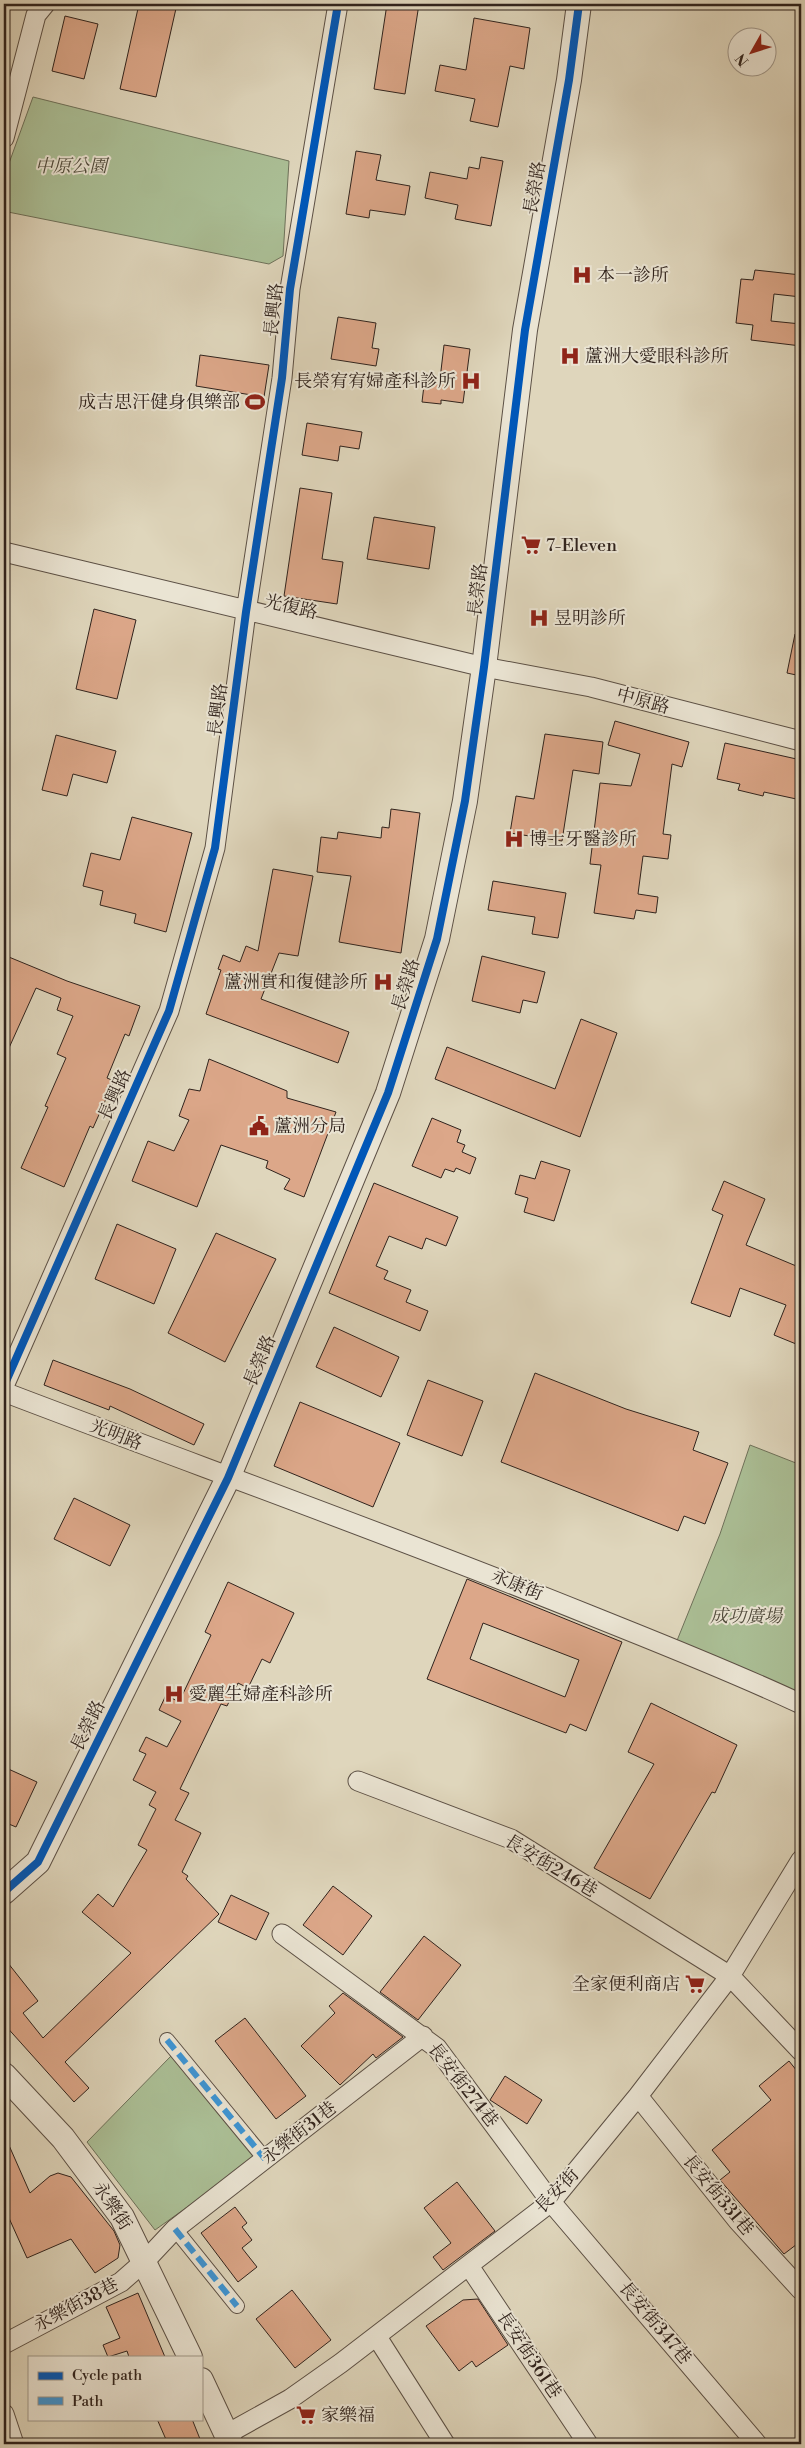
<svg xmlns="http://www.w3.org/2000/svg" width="805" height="2448" viewBox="0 0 805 2448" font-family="'Libre Bodoni','Noto Serif TC',serif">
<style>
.green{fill:#abbf96;stroke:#6e715a}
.building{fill:#dca789;stroke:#30231d;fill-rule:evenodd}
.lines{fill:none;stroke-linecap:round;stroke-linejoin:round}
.pedestrian-casing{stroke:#5c5045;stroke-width:16}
.minor-casing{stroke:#5c5045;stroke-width:21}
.tertiary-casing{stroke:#5c5045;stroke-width:26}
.pedestrian{stroke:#eae4d3;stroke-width:14}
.minor{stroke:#eae4d3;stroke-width:19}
.tertiary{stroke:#eae4d3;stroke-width:24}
.quiet{stroke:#3d95d5;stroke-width:6;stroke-dasharray:12 6;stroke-linecap:butt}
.cycleway-casing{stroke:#eae4d3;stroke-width:11}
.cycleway{stroke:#0057b8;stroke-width:8}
.labels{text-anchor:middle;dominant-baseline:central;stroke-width:4;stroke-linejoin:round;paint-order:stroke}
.park-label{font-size:18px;font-style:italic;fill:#4f4a3b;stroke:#eae4d3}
.street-label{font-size:18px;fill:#30231d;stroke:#eae4d3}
.poi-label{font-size:18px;fill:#30231d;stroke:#eae4d3;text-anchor:start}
</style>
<rect width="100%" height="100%" fill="#dfd6bc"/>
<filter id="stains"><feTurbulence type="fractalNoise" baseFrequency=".004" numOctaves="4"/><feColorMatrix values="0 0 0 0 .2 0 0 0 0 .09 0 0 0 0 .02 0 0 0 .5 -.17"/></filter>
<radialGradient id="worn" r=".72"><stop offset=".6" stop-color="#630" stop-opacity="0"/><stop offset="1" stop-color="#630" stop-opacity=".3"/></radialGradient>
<path class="green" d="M33,97l256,64 -6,95 -14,8 -261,-52 -4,-35z
M750,1445l51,20v240l-127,-57 46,-114z
M171,2056l85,102 -101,72 -68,-88z"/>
<path class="building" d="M139,4h38l-21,93 -36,-8z
M387,4h32l-14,90 -31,-5z
M65,16l33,8 -14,55 -32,-8z
M474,18l56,10 -6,41 -14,-3 -12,61 -28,-6 5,-22 -40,-8 5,-26 26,5z
M356,151l25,4 -5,25 34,6 -5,29 -35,-5 -1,8 -23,-4z
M481,157l22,4 -12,65 -36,-7 3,-14 -33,-7 5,-26 37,7 2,-12 10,2z
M755,270l46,5v22l-27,-3 -3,27 30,3v22l-50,-6 2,-15 -17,-2 5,-44 12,1z
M338,317l38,6 -4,25 7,1 -3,17 -45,-7z
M444,345l26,4 -7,54 -22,-3v4l-19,-2 3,-25 15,2z
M200,355l69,10 -5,32 -68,-11z
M307,423l55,9 -3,17 -19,-3 -2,15 -36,-6z
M300,488l32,5 -10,66 21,3 -6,42 -53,-8z
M374,517l61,10 -6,42 -62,-10z
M94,609l42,11 -19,79 -41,-10z
M795,634h6v42l-14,-3z
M615,721l74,21 -7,25 -10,-3 -9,70 8,1 -3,24 -25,-3 -5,38 20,3 -2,16 -20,-3 -2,9 -40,-6 7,-48 -11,-1 10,-81 31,3 9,-32 -32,-9z
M545,734l58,8 -4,32 -26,-4 -11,71 -52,-8 6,-37 18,3z
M56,735l60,16 -9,32 -34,-9 -6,22 -25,-6z
M725,743l76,17v40l-37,-8 -1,4 -25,-6 2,-6 -23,-5z
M391,809l29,4 -19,140 -62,-11 12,-66 -34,-4 4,-35 16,2 1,-7 43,6 1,-11 7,1z
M132,817l60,16 -26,99 -32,-9 2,-9 -36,-9 3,-14 -20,-5 8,-33 29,7z
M273,869l40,7 -15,80 -19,-3 -18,46 88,33 -11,31 -132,-49 15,-44 -3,-1 5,-14 17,7 6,-16 12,5z
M493,881l73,12 -8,45 -26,-4 3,-17 -47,-7z
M4,955l63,26 73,25 -11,30 -4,-2 -18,44 7,3 -21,47 -3,-2 -26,61 -43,-19 27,-61 -3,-1 21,-48 -9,-4 16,-38 -16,-6 4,-12 -25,-10 -32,71z
M482,956l63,16 -8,31 -14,-3 -3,13 -48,-12z
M581,1019l36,14 -37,104 -145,-58 12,-32 108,42z
M209,1059l78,32v7l49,14 -32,85 -20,-8 6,-10 -24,-11 2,-7 -47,-16 -24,62 -65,-26 16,-40 26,10 15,-31 -10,-4 10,-27 11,2z
M432,1118l29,12 -4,12 8,3 -3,7 14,6 -6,16 -14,-6 -2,4 -9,-3 -4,9 -29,-12z
M541,1161l29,9 -16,51 -30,-9 4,-14 -13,-4 5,-19 15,4z
M724,1181l41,18 -19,46 55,23v78l-27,-11 12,-30 -46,-17 -10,29 -39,-14 32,-88 -11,-5z
M374,1183l84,34 -12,29 -20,-8 -4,11 -33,-13 -13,30 12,5 -4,8 27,11 -5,12 22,9 -8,20 -91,-38z
M117,1224l59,25 -22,55 -59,-25z
M216,1233l60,26 -51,103 -57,-29z
M334,1327l65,30 -18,40 -65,-30z
M53,1360l77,29 74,35 -10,21 -84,-39 -1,4 -65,-25z
M535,1373l91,36 73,23 -6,18 35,13 -23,61 -21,-8 -6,15 -177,-69z
M428,1380l55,21 -21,55 -55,-21z
M300,1402l100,41 -27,64 -99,-41z
M74,1498l56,27 -20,41 -56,-27z
M467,1579l155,63 -36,89 -16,-7 -4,9 -139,-54zM483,1623l96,37 -14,37 -95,-38z
M228,1582l66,31 -24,50 -8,-4 -14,29 -10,-5 -11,23 -6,-2 -41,85 9,4 -14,27 26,13 -19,39 6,4 -2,3 33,35 -154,148 24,26 -15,14 -70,-78v-66l34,43 -15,12 20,25 88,-85 -49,-41 16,-18 15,13 34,-57 -9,-5 18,-36 -7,-4 7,-13 -23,-12 13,-26 -7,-3 7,-14 21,10 14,-26 -22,-11 7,-15 13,7 32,-67 -6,-3z
M651,1703l86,42 -22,48 -3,-1 -62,107 -56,-31 60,-104 -26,-12z
M4,1767l33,15 -21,45 -12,-5z
M333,1886l39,30 -29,39 -40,-30z
M231,1895l38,18 -13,27 -38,-18z
M424,1936l37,29 -43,55 -38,-28z
M343,1993l60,44 -27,21 -3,-4 -33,31 -39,-39 34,-33 -6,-7z
M245,2018l61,78 -30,23 -61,-78z
M789,2061l12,15v165l-17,13 -64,-74 10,-8 -18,-22 59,-50 -12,-14z
M505,2076l37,24 -15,24 -37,-24z
M4,2134l26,59 20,-17 8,-3 13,4 43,54 6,14 -2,13 -23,15 -24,-34 -44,19 -23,-51z
M457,2182l38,49 -52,39 -10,-13 18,-14 -27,-35z
M235,2207l12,16 -5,4 10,13 -10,8 15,19 -19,15 -37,-49z
M292,2290l39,50 -36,28 -39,-49z
M138,2293l27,64h-36l-2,-6 -19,6 -5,-12 17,-7 -14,-31z
M478,2299l30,46 -32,22 -4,-6 -13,10 -33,-45 37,-26z
M157,2419h35l10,25h-34z"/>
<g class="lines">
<defs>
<path id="pedestrian" d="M167,2040l98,119
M175,2229l62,77"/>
<path id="minor" d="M4,138l32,-123 9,-11
M4,552l480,115 107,20 210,54
M4,1386l165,-375 46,-163 31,-236 36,-234 8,-89 48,-285
M4,1392c194,74 390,144 583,222 72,29 144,57 214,90
M358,1781l153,58 219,137 71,75
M282,1934l155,114 114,154 206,242
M638,2096l100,125 63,69
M469,2266l119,178
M377,2337l68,107
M4,2344l117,-62 24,-21 30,-32 248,-193
M4,2414l10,30
M227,2434l63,-35 51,-36 210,-161 87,-106 92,-120 71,-116"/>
<path id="tertiary" d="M4,1892l34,-30 190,-384 160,-385 49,-154 28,-138 19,-134 41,-337 44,-250 10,-76
M4,2075l59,63 59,79 68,140
M201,2380l30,64"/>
</defs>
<use href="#pedestrian" class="pedestrian-casing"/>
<use href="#minor" class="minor-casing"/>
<use href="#tertiary" class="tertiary-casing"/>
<use href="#pedestrian" class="pedestrian"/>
<use href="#minor" class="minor"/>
<use href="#tertiary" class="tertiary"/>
<path class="quiet" d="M167,2040l98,119
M175,2229l62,77"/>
<defs>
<path id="cycleway" d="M4,1386l165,-375 46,-163 31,-236 36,-234 8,-89 48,-285
M4,1892l34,-30 190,-384 160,-385 49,-154 28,-138 19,-134 41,-337 44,-250 10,-76"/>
</defs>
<use href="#cycleway" class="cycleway-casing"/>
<use href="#cycleway" class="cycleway"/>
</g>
<defs>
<symbol id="hospital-bare" viewBox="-9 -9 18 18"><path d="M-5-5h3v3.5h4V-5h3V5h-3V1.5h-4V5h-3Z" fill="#8f2418" stroke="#eae4d3" stroke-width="2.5" paint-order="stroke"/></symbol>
<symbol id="stadium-bare" viewBox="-9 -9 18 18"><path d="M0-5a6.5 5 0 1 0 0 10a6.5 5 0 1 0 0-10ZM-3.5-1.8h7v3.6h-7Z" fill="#8f2418" stroke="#eae4d3" stroke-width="2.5" paint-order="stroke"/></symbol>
<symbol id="supermarket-bare" viewBox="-9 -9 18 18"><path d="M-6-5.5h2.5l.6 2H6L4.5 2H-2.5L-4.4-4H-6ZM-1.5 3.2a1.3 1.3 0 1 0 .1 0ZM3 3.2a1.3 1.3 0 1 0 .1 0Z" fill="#8f2418" stroke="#eae4d3" stroke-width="2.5" paint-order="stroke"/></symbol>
<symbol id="civic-bare" viewBox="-9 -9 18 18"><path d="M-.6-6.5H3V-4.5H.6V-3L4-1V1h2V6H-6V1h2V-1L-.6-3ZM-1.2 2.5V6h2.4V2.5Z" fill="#8f2418" stroke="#eae4d3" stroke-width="2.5" paint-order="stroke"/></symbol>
</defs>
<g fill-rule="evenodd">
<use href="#hospital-bare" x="568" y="261" width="28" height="28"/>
<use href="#hospital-bare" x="556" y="342" width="28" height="28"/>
<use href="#hospital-bare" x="457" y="367" width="28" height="28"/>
<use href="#stadium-bare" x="241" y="388" width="28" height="28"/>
<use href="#supermarket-bare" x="517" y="531" width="28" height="28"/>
<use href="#hospital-bare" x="525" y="604" width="28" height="28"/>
<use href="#hospital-bare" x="500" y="825" width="28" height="28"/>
<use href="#hospital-bare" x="369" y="968" width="28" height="28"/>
<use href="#civic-bare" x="245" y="1112" width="28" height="28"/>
<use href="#hospital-bare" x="160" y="1680" width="28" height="28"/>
<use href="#supermarket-bare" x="681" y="1970" width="28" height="28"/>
<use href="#supermarket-bare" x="292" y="2401" width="28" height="28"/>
</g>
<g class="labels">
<g class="park-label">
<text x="71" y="166">中原公園</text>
<text x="746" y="1616">成功廣場</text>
</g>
<g class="street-label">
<text transform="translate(535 188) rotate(-80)">長榮路</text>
<text transform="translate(274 310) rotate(-84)">長興路</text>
<text transform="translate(478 590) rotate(-83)">長榮路</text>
<text transform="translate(291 607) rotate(13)">光復路</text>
<text transform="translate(643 701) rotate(15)">中原路</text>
<text transform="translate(218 710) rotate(-83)">長興路</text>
<text transform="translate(406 985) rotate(-73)">長榮路</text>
<text transform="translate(115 1095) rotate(-66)">長興路</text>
<text transform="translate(260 1361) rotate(-67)">長榮路</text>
<text transform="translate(116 1435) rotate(21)">光明路</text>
<text transform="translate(517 1585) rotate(22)">永康街</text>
<text transform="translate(88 1726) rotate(-64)">長榮路</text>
<text transform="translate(551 1866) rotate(31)">長安街246巷</text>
<text transform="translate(463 2085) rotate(52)">長安街274巷</text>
<text transform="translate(299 2133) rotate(-38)">永樂街31巷</text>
<text transform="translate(557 2191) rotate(-46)">長安街</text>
<text transform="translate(718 2195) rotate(50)">長安街331巷</text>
<text transform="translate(112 2206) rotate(56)">永樂街</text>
<text transform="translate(76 2305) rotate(-28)">永樂街38巷</text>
<text transform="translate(655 2323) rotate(50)">長安街347巷</text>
<text transform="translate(529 2355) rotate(56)">長安街361巷</text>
</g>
<g class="poi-label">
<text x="597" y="275">本一診所</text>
<text x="585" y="356">蘆洲大愛眼科診所</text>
<text x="456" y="381" text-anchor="end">長榮宥宥婦產科診所</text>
<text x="240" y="402" text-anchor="end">成吉思汗健身俱樂部</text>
<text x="546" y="545">7-Eleven</text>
<text x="554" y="618">昱明診所</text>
<text x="529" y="839">博士牙醫診所</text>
<text x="368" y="982" text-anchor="end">蘆洲實和復健診所</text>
<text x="274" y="1126">蘆洲分局</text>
<text x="189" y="1694">愛麗生婦產科診所</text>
<text x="680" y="1984" text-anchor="end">全家便利商店</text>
<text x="321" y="2415">家樂福</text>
</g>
</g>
<rect width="805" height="2448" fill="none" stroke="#dfd6bc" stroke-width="20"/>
<rect x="5" y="5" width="795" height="2438" fill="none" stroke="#30231d" stroke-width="2.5"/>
<rect x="10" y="10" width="785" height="2428" fill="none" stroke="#30231d"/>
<rect x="28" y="2356" width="175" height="65" fill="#eae4d3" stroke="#a0978a"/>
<rect x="38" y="2372" width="25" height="8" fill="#0057b8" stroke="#a0978a"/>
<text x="72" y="2380" font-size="15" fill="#30231d">Cycle path</text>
<rect x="38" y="2397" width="25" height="8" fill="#3d95d5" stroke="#a0978a"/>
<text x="72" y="2406" font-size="15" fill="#30231d">Path</text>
<g transform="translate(752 52) rotate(231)"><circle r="24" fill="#eae4d3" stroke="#a0978a"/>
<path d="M0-4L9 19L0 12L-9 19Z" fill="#8f2418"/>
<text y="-8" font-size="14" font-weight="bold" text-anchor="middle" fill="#30231d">N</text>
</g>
<rect width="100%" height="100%" filter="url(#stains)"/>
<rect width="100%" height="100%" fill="url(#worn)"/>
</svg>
